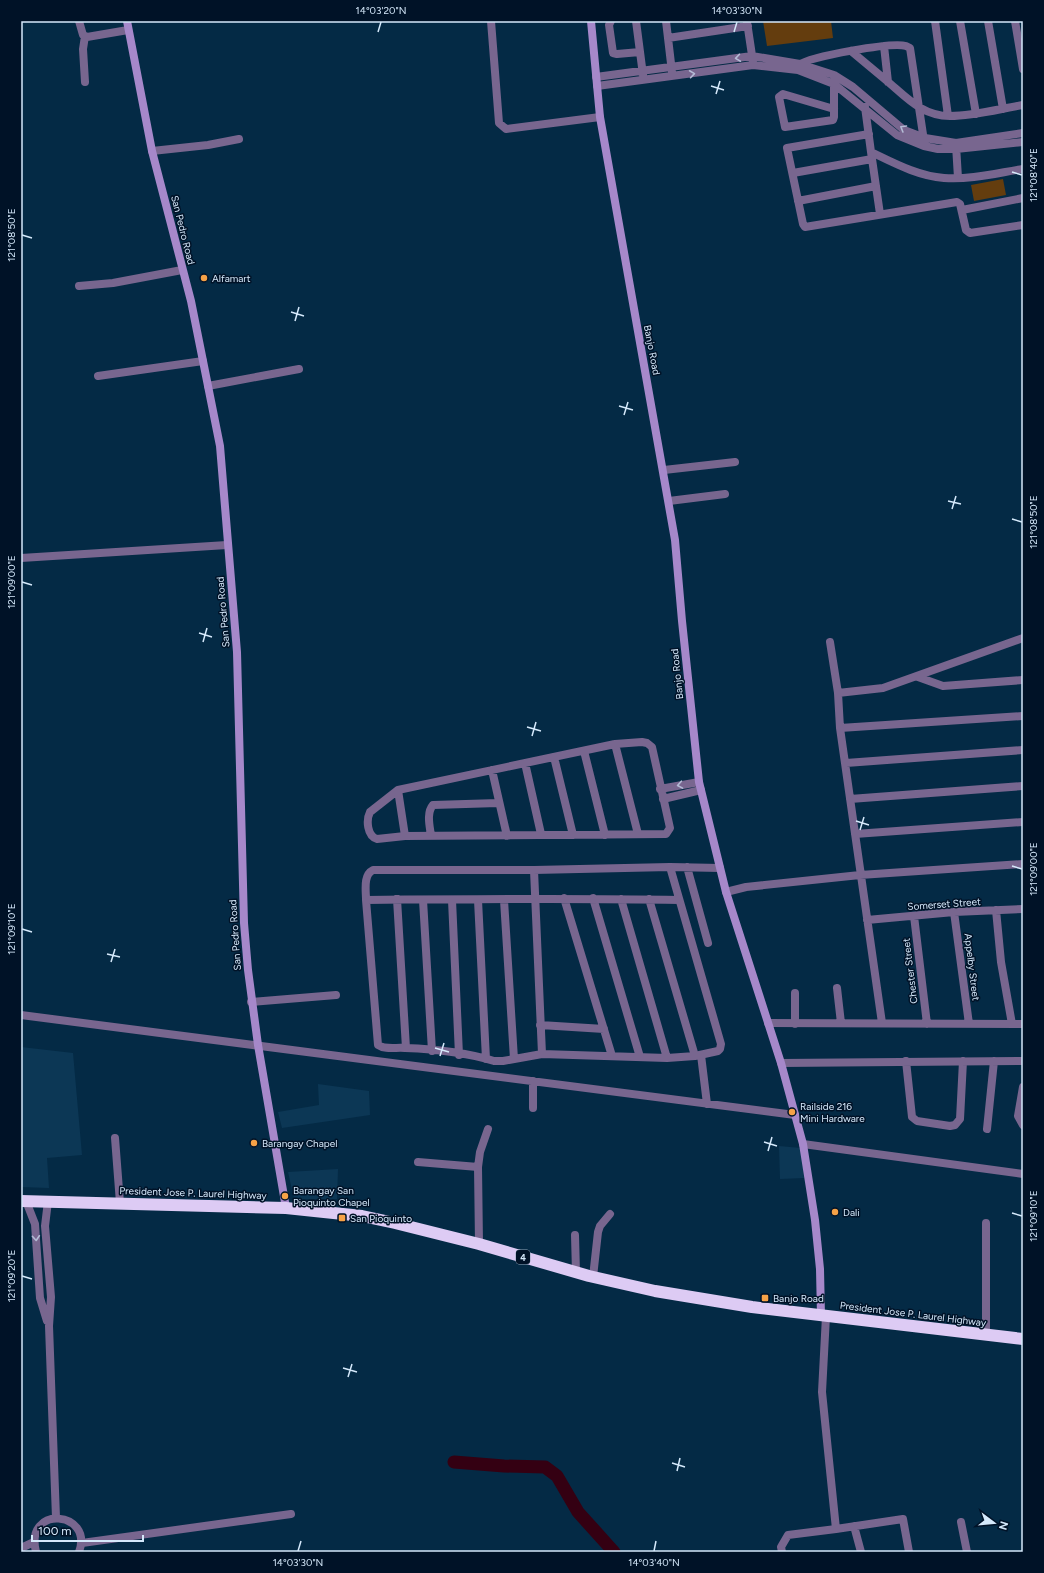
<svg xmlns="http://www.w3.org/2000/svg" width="1044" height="1573" viewBox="0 0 1044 1573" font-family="Figtree,sans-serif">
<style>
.built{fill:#0c3755}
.green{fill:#643d0e}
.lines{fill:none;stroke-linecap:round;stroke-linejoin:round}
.river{stroke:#340012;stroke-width:13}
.street{stroke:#78668f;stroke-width:8}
.secondary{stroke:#a688ca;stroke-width:8}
.highway{stroke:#ddcbf4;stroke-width:12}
.oneway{stroke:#b4bbd5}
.ticks{fill:none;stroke:#d5e9fb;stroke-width:1.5}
.poi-dot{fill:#f6a247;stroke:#001227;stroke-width:1.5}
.labels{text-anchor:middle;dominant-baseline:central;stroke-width:3;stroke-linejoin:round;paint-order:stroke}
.shield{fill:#001227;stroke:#95a8bb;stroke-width:1}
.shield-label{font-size:9px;font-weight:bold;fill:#d5e9fb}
.street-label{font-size:10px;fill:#d5e9fb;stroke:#001227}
.poi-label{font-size:10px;fill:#d5e9fb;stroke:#001227;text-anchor:start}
.neatline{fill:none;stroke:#d5e9fb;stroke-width:1.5}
.ticks-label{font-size:10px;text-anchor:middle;fill:#d5e9fb}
</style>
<rect width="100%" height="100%" fill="#042a45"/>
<path class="built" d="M21,1047l52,6 9,102 -35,3 2,30 -28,-1z
M318,1084l51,7 1,24 -88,13 -4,-16 41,-7z
M779,1146l22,2 3,30 -24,1z
M338,1169l-1,30h-43l-6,-27z"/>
<path class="green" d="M763,21h68l2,17 -66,8z
M1003,179l3,16 -32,6 -3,-16z"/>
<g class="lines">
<path class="river" d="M454,1462l50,4 41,1 12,9 21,36 36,40"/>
<path class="street" d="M79,21l4,14 4,2 41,-7
M491,21l8,102 7,6 94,-12
M611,21l-2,4 4,28 4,1 23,-2
M636,21l7,54
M666,21l6,51
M935,21l13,95
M960,21l16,93
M988,21l15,88
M1015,21l8,48
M747,22l6,40
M85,36l-2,13 2,33
M668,38l80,-12
M884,46l4,36
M851,51c12,10 24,20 36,30 19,16 35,35 63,35 24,0 49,-7 73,-11
M799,65c12,-9 93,-23 107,-19l4,2 14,93
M596,77l156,-21 48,8 34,11 19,12 51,43 21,8 31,5 67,-10
M834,80v37l-1,3 -48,7 -6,-30 4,-3 51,15
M597,86l156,-21 45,5 36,14 63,51 27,11 14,3h18l67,-7
M865,107l6,45
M869,134l-82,14 16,76 2,3 152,-25 3,2 6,26 4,3 53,-8
M956,145l2,33
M152,151l56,-6 31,-6
M793,173l79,-14
M798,201l78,-15
M962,210l61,-12
M880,214l-9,-62c23,11 47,24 73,26 26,2 53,-5 79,-9
M79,286l34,-3 69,-13
M98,376l105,-15
M208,386l91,-17
M664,470l71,-8
M669,501l56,-7
M21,558l206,-13
M830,642l8,51 2,35 42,295
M918,677l25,9 80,-6
M838,693l45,-5 140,-50
M840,728l183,-12
M642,742l5,1 5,4 18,81 -4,6 -261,2 -28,3c-10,-3 -11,-19 -7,-27l28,-22 217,-46z
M615,744l23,90
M584,751l21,84
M554,757l19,78
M525,763l16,71
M846,763l177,-13
M492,770l15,66
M660,789l39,-7
M398,790l7,46
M663,799l38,-9
M850,799l173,-13
M855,834l168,-12
M431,836c-1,-9 -5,-23 2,-31l65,-2
M670,867l51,177 -1,5 -2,2 -23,5 -28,2 -125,-4 -39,7h-9c-26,-8 -61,-12 -89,-13 -8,-1 -20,2 -27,-3l-12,-145c0,-10 -3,-25 7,-30h161l136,-3 50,1
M687,867l21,76
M534,870l8,184
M726,892l20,-5 114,-12 163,-11
M564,898l48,158
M593,898l47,159
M397,899l9,149
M621,899l46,159
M649,899l46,157
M366,900c104,-1 208,-2 313,0
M423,900l9,151
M452,900l7,155
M478,900l8,159
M504,900l10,159
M996,910l5,52 11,62
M954,912l15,112
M914,916l13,108
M867,920l87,-8 69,-3
M837,988l4,35
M795,993v31
M251,1002l85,-7
M21,1015l774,100
M768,1023l255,1
M540,1025l64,4
M701,1055l6,49
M906,1061l6,56 5,4 33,5 5,-1 5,-6 3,-58
M781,1063l242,-2
M533,1081v27
M1023,1087l-5,29 5,9
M987,1129l7,-68
M115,1138l5,65
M803,1144l220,30
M418,1162l60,5
M26,1201l9,23 5,74 7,23
M48,1201l-3,25 6,71 -2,29 7,192
M575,1235l1,38
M479,1244l-1,-77 2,-15 8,-23
M593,1277l5,-45 2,-6 10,-12
M986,1335v-112
M961,1522l6,30
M854,1526l7,26
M836,1529l67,-10 6,33
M82,1543l209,-29
M21,1548l13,-6
M36,1552c-12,-48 58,-41 43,0
M782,1552l-1,-5 7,-12 48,-6 -14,-137 4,-76"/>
<path class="secondary" d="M127,21l25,130 39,150 29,145 17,206 7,271 4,47 10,75 28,163
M591,21l9,96 75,423 7,81 17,161 27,110 55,171 22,81 12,76 5,49 1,47"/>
<path class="highway" d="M21,1201l265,7 76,8 33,7 84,21 110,32 66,15 97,16 271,32"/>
</g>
<defs><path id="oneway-chevron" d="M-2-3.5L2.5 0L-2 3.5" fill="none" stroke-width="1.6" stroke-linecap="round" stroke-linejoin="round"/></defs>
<g class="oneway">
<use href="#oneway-chevron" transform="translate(738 58) rotate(172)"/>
<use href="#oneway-chevron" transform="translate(692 74) rotate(-8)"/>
<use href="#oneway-chevron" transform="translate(903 128) rotate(-149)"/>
<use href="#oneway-chevron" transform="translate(680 785) rotate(170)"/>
<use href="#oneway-chevron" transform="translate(36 1238) rotate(86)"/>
</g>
<path class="ticks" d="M378,32l3,-10M734,32l3,-10M711,86l13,4M716,94l4,-13M1012,172l10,3M22,235l10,3M291,312l13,4M295,321l4,-14M619,406l14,4M624,415l4,-13M948,501l13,3M952,509l4,-13M1012,519l10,3M22,582l10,3M199,633l13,4M203,642l4,-14M527,727l14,4M532,736l4,-14M856,821l13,4M860,830l4,-13M1012,866l10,3M22,929l10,3M107,954l13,3M111,962l4,-13M435,1048l14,4M440,1056l4,-13M764,1142l13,4M768,1151l4,-14M1012,1213l10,3M22,1276l10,3M343,1368l14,4M348,1377l4,-13M672,1463l13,4M677,1471l3,-13M298,1551l3,-10M654,1551l2,-10"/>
<g class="poi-dot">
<circle cx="204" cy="278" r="4"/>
<circle cx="792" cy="1112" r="4"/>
<circle cx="254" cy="1143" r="4"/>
<circle cx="285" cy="1196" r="4"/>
<circle cx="835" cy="1212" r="4"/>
<rect x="338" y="1214" width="8" height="8" rx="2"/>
<rect x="761" y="1294" width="8" height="8" rx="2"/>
</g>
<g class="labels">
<rect class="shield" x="516" y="1250" width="14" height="14" rx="3"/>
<g class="shield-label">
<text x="523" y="1257">4</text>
</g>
<g class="street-label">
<text transform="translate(183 230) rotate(76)">San Pedro Road</text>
<text transform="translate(652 350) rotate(79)">Banjo Road</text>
<text transform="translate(223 612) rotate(-95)">San Pedro Road</text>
<text transform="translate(677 674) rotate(-96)">Banjo Road</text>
<text transform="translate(944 904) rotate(-4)">Somerset Street</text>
<text transform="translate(235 935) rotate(-94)">San Pedro Road</text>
<text transform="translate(972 967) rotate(83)">Appelby Street</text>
<text transform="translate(910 971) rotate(-97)">Chester Street</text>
<text transform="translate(193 1193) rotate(2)">President Jose P. Laurel Highway</text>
<text transform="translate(913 1314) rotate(7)">President Jose P. Laurel Highway</text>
</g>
<g class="poi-label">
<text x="212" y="278">Alfamart</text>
<text x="800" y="1106">Railside 216<tspan x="800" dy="12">Mini Hardware</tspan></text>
<text x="262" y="1143">Barangay Chapel</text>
<text x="293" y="1190">Barangay San<tspan x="293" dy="12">Pioquinto Chapel</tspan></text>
<text x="843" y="1212">Dali</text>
<text x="350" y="1218">San Pioquinto</text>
<text x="773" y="1298">Banjo Road</text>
</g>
</g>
<rect width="1044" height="1573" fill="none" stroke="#001227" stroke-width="44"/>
<g transform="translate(994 1523) rotate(106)" stroke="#001227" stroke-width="3" paint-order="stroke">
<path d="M0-3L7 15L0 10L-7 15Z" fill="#d5e9fb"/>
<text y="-6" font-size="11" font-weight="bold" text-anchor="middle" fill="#d5e9fb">N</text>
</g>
<path d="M32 1535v6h111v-6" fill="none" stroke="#d5e9fb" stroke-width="2"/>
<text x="38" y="1535" font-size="12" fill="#d5e9fb" stroke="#001227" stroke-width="3" paint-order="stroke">100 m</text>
<rect x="22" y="22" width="1000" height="1529" class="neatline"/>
<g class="ticks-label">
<text x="381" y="14">14°03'20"N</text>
<text x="737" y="14">14°03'30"N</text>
<text transform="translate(1033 175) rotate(-90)" y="4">121°08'40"E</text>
<text transform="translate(11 235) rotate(-90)" y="4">121°08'50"E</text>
<text transform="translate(1033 522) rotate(-90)" y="4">121°08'50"E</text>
<text transform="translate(11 582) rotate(-90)" y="4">121°09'00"E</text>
<text transform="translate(1033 869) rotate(-90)" y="4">121°09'00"E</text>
<text transform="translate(11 929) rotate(-90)" y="4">121°09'10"E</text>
<text transform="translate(1033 1216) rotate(-90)" y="4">121°09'10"E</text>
<text transform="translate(11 1276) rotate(-90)" y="4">121°09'20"E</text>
<text x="298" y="1566">14°03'30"N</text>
<text x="654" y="1566">14°03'40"N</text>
</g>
</svg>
